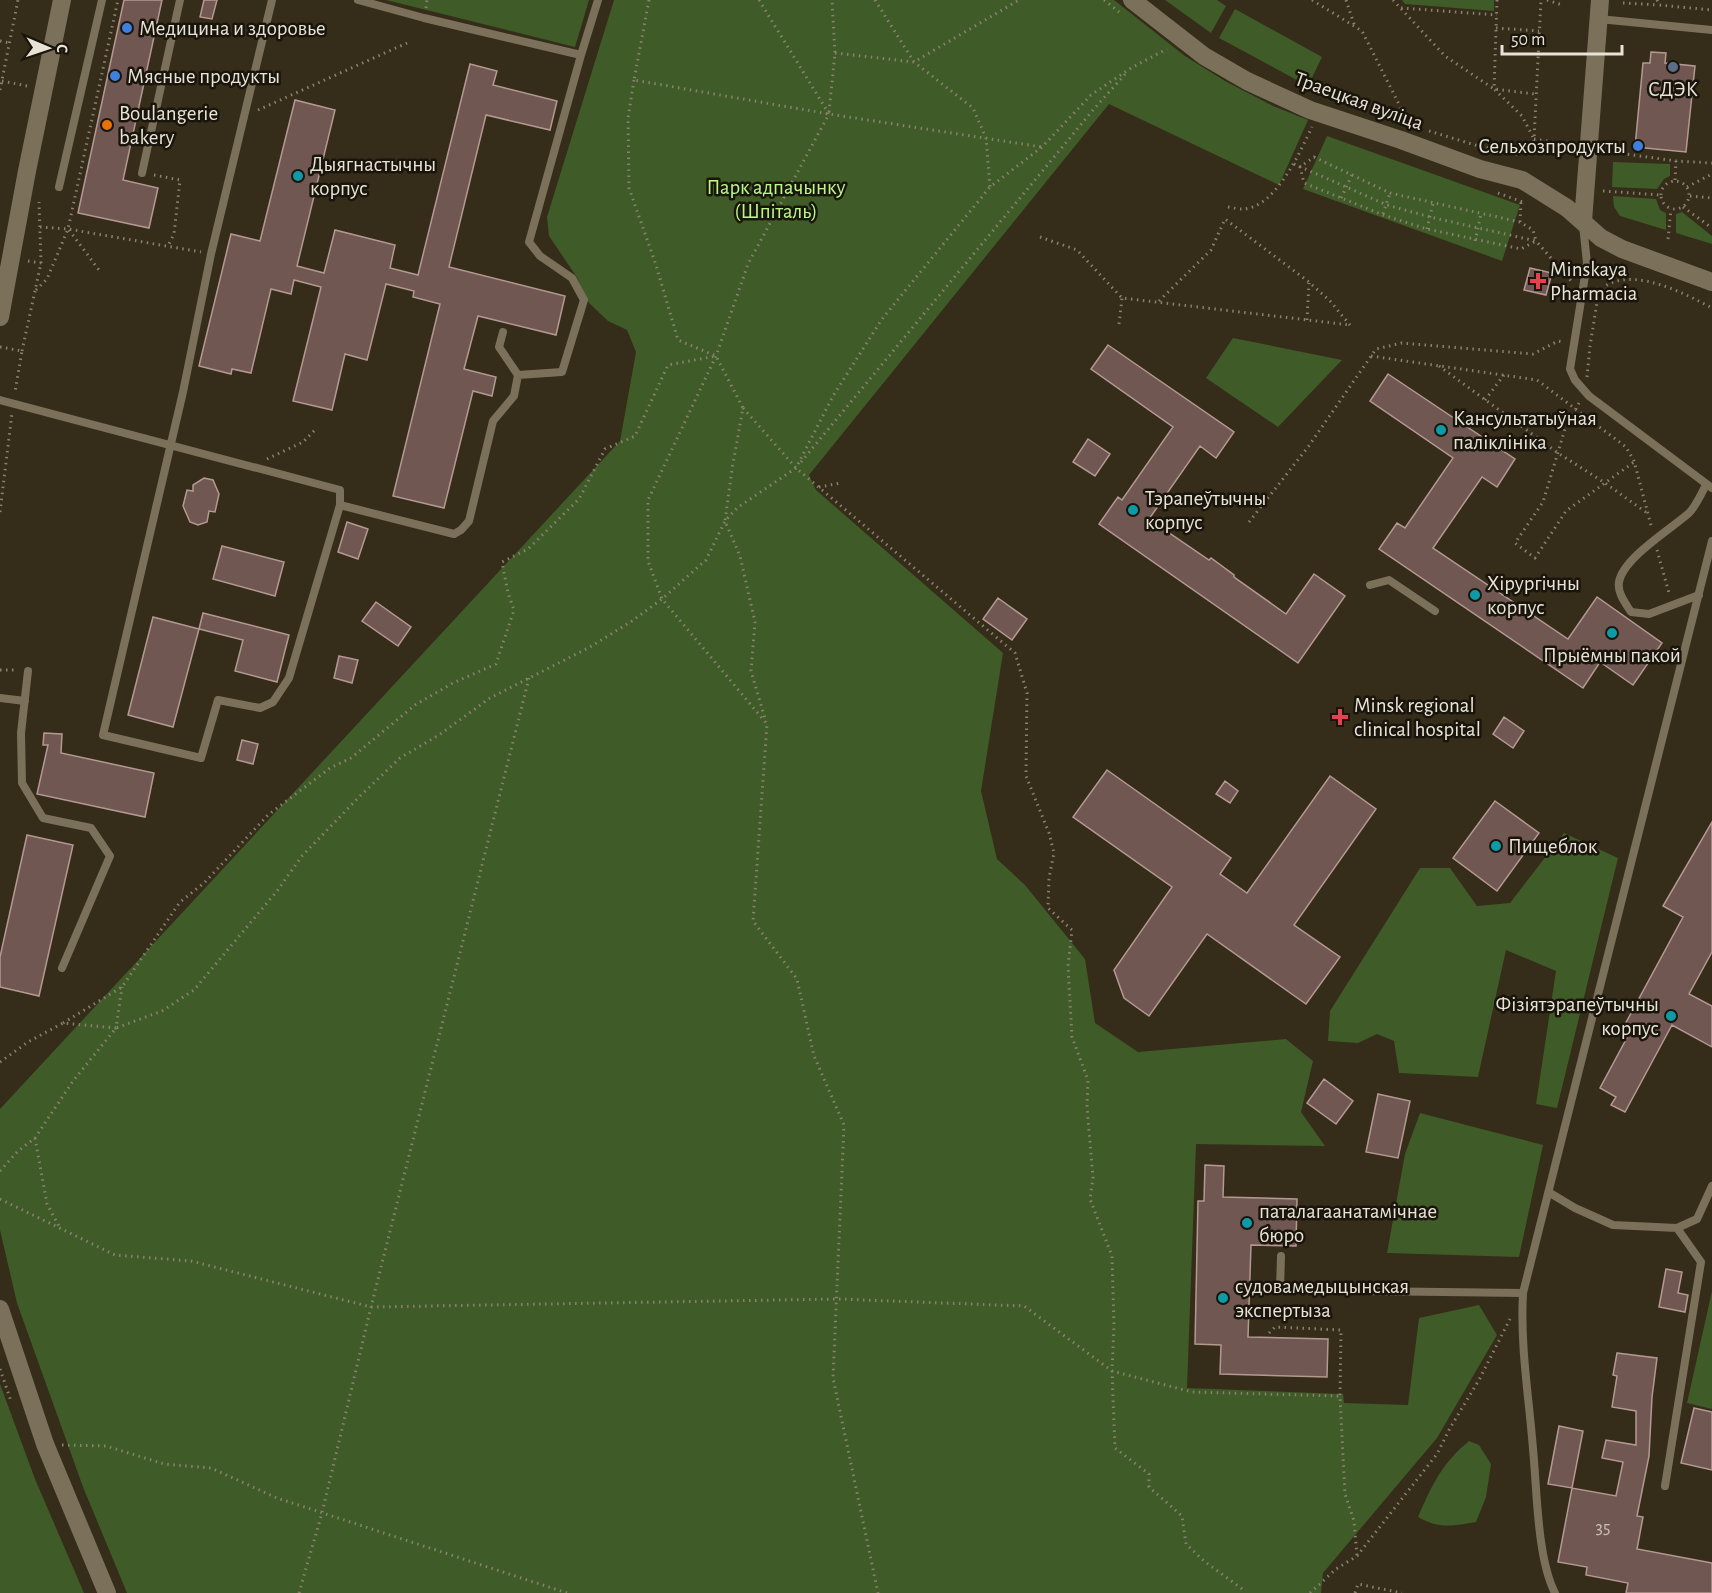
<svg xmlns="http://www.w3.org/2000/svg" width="1712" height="1593" viewBox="0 0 1712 1593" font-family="'Alegreya Sans',sans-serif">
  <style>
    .green { fill: #3f5b27 }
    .building { fill: #705752; stroke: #b49993; stroke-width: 1.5 }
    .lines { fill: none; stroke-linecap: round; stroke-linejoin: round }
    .path { stroke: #898171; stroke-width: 3; stroke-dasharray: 1.5 4.5; stroke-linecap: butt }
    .lane { stroke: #7b715b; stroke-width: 8 }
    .secondary { stroke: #7b715b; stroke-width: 18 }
    .shop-dot { fill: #3f7fe0; stroke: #19150c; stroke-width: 2 }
    .service-dot { fill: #5c6f8a; stroke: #19150c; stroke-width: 2 }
    .food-dot { fill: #e8710a; stroke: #19150c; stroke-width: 2 }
    .culture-dot { fill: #0f9aa8; stroke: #19150c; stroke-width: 2 }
    .health-dot { fill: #e0444e; stroke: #19150c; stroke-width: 2 }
    .labels { text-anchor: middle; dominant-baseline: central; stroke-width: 5; stroke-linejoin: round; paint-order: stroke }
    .number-label { font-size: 18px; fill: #cbc0b6 }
    .poi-label { font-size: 21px; fill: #e9e3d7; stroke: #19150c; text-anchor: start }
    .street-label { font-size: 21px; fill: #e9e3d7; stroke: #19150c }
    .park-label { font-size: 21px; fill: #bbf987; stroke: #19150c }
  </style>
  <rect width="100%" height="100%" fill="#352c19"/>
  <path class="green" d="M386 0H589L575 47Z
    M614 0H1114L1185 56 1225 81 1273 106 1308 120 1279 185 1109 104 809 475 816 490 1003 653 981 791 997 859 1025 885 1085 959 1095 1023 1138 1052 1286 1039 1313 1061 1301 1112 1325 1146 1196 1144 1187 1388 1343 1394 1344 1403 1408 1405 1419 1318 1479 1305 1497 1335 1437 1438 1323 1573 1321 1593H127L83 1487 17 1303 0 1230V1109L620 441 636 352 627 330 608 321 589 303 576 276 549 236 547 217Z
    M1165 0H1217L1226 6 1211 33Z
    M1402 0H1494V11L1405 4Z
    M1235 9 1322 57 1308 86 1219 38Z
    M1327 136 1520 205 1502 261 1303 189Z
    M1613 162 1670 164V176L1664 179 1657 189 1612 187Z
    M1613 196 1656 199 1660 210 1666 213V230L1620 216 1614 207Z
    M1682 212 1712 236V244L1676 233V214Z
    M1233 338 1342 360 1278 427 1206 378Z
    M1564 833 1618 858 1557 1108 1536 1104 1556 971 1506 950 1478 1077 1399 1073 1394 1041 1377 1034 1358 1043 1328 1041 1330 1011 1420 868H1450L1477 906 1510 903Z
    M1420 1113 1543 1145 1519 1257 1387 1253 1405 1154Z
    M1712 1291V1409L1687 1403Z
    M0 1384 35 1479 84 1593H0Z
    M1469 1441 1479 1445 1491 1464 1486 1497 1476 1522C1452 1526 1439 1529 1418 1517 1432 1485 1442 1463 1469 1441Z"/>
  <path class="building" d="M124 0H162L123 180 158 188 149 228 78 213Z
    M204 0H217L212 19 200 17Z
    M1651 52 1666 53 1665 63 1695 66 1686 152 1635 147 1643 63H1650Z
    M470 64 497 71 493 85 557 101 550 130 486 115 449 267 565 296 556 335 478 316 464 369 496 377 492 396 473 391 444 508 393 496 440 304 413 297 414 291 386 284 367 360 345 354 332 410 293 401 321 287 294 280 291 294 271 289 251 373 232 369 231 374 199 366 231 234 260 241 295 100 335 110 297 266 324 273 335 230 395 245 390 268 418 275Z
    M1530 268 1552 273 1546 295 1524 290Z
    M1108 345 1234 432 1216 458 1200 446 1149 519 1209 560 1211 558 1234 575V577L1286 614 1314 574 1345 596 1298 663 1099 524 1118 497 1122 500 1173 427 1091 369Z
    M1388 374 1515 459 1497 487 1482 477 1433 548 1568 639 1597 597 1662 643 1633 685 1600 662 1583 688 1379 549 1397 523 1405 528 1453 458 1370 401Z
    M1088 439 1110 454 1095 476 1073 462Z
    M204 478 213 480 219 494 215 512 209 511 207 522 198 525 190 522 183 506 187 490 193 491V485Z
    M347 522 368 529 358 559 338 552Z
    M222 546 284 562 275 596 213 579Z
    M998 598 1027 619 1012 640 983 619Z
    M376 602 411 627 398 646 362 621Z
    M203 613 289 635 277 682 235 671 243 640 199 629Z
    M153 617 199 629 173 727 128 715Z
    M339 656 358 660 352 683 334 678Z
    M1504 717 1524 731 1513 748 1493 734Z
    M44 733 62 734 61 753 154 773 145 817 37 794 48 745H43Z
    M242 740 258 744 253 764 237 760Z
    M1107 770 1231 858 1220 874 1247 893 1330 776 1376 809 1294 925 1340 957 1306 1004 1207 934 1149 1016 1124 998 1114 970 1172 887 1073 817Z
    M1225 781 1238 791 1230 803 1216 794Z
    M1495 801 1539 833 1497 891 1453 858Z
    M1712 822V952L1689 994 1712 1006V1047L1672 1025 1625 1112 1611 1105 1616 1097 1600 1088 1630 1032 1623 1028 1683 917 1663 906Z
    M27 835 73 845 39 996 0 987V957Z
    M1324 1079 1353 1101 1336 1124 1307 1103Z
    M1378 1094 1410 1101 1398 1158 1366 1152Z
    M1205 1165 1224 1166 1223 1197 1297 1199 1296 1246 1251 1245 1248 1337 1328 1339 1327 1377 1220 1374 1221 1345 1195 1344 1198 1201H1204Z
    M1666 1269 1682 1272 1678 1293 1688 1295 1685 1312 1659 1307Z
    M1617 1353 1657 1358 1652 1397 1649 1456 1637 1516 1643 1517 1637 1549 1712 1563V1593H1626L1628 1583 1586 1575 1587 1567 1558 1562 1572 1488 1616 1496 1623 1462 1602 1458 1606 1440 1636 1445V1411L1612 1407 1617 1376 1613 1375Z
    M1694 1408 1712 1412V1470L1681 1463Z
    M1559 1426 1583 1431 1572 1488 1548 1484Z"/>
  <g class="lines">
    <path class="path" d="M649 0 634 80 829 114 1042 147
      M759 0 829 114 748 264 716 356 648 500V561L662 599 767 724 753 921 797 979 814 1056 844 1125 833 1378 878 1593
      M875 0 914 62 973 108 986 138 990 187
      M1104 0 1119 12
      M1312 0 1362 31 1409 124
      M1346 0 1355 27
      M1393 0 1445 56 1494 89 1535 94
      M1497 0 1494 89 1522 116 1533 137
      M1547 0 1562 5
      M1657 0 1659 5 1712 10
      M1623 3 1659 5
      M426 8 427 0
      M1401 8 1497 15
      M1496 28 1539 31
      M0 41 9 43
      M835 53 914 62 1019 0
      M634 80 628 118 629 188 656 265 678 340 716 356 743 408 732 469 725 521 740 556 755 622 751 671 766 722
      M2 81 27 86
      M0 90 18 0
      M258 110 407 43
      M829 112 835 53 832 0
      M1429 131 1475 145 1516 154 1531 150 1534 139 1541 0
      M1534 139 1574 145
      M1604 151 1676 161 1712 163
      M1314 157 1390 193 1520 222 1533 230 1536 241 1521 249 1427 229 1383 215 1304 183 1300 167Z
      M1294 164 1387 205 1430 217 1536 241 1573 283
      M154 175 180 180 174 234 168 246
      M1675 180 1676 161
      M1661 195a14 14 0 1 1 28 0a14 14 0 1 1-28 0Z
      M1687 187 1712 174
      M1603 191 1660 195
      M1498 193 1523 202
      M1690 196 1712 198
      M1341 198 1352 175
      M1228 207C1233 208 1238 209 1242 209 1275 209 1300 152 1312 127
      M1683 207 1712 228
      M1383 214 1390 193
      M1520 222 1521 201
      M40 227 68 229 201 252
      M1427 229 1433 203
      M69 230 99 270
      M1040 237 1077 250 1122 298 1350 325
      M1668 239 1671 209
      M1475 241 1481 214
      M28 261 41 263
      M36 290 47 279 68 229 118 0
      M1594 294 1598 296C1601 293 1604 287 1607 285 1636 268 1686 294 1712 308
      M1159 301 1211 250 1225 219 1309 282 1330 301 1350 325
      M1307 320 1309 283
      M1119 324 1122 298
      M0 347 22 351 15 392
      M22 351 41 263 39 202
      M1371 356 1537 380 1626 447 1634 461 1652 529
      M1439 366 1558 453 1605 483 1647 513
      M1587 377 1590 346 1598 296
      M1485 400 1504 375
      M1579 403 1565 429 1543 502 1515 543 1535 558 1566 511 1634 462
      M743 408 796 468 1015 653 1027 693 1026 776 1049 833 1054 853 1049 878 1048 908 1072 930 1068 966 1072 1037 1088 1080 1087 1107 1093 1178 1090 1199 1112 1256 1114 1326 1112 1371 1115 1448 1149 1474V1487L1182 1516 1186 1544 1204 1561 1241 1588 1244 1593
      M267 459 303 442 316 429
      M801 462 1093 110 1128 71
      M819 487 841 483
      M0 512 12 413
      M1249 522 1308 447 1376 349 1402 343 1533 354 1558 341 1563 342
      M1657 550 1669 593
      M0 670H16
      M63 1023 122 987 180 902 204 883 268 815 330 768 351 758 415 705 453 683 496 664 514 610 508 593 502 562 528 549 579 499 605 449 635 436 668 365 716 356
      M0 1062 28 1042 63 1023 116 1028 122 987
      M35 1138 47 1204 60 1228
      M0 1171 18 1151 35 1138 73 1081 116 1028 162 1011 194 990 277 891 302 856 360 796 400 758 439 735 490 698 590 647 632 621 662 599 706 560 725 521 737 508 796 468 833 396 882 319 990 187 1042 147 1091 95 1131 68 1167 49
      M0 1199 115 1255 191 1261 371 1307 837 1299 1024 1306 1112 1371 1192 1392 1340 1396
      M1269 1333 1275 1327 1341 1330 1340 1396 1345 1494 1354 1521 1357 1556
      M0 1369 11 1401
      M62 1445 106 1446 164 1464 211 1468 277 1498 567 1593
      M299 1593 322 1513 371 1307 529 678
      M1310 1593 1336 1569 1357 1556 1437 1454 1450 1428 1479 1380 1510 1319
      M1355 1593 1358 1584 1402 1593"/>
    <path class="lane" d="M358 0 424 18 581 55 598 0
      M1599 19 1712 30
      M142 173 180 0
      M59 187 102 0
      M1583 225 1587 263 1570 369 1575 380 1589 396 1712 488
      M518 375 562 372 584 300 572 278 540 256 529 242 581 55
      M0 400 340 490V505L289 678 273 702 260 708 218 700 201 758 103 735 183 392 211 254 272 0
      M340 505 454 534 461 530 469 521 493 421 514 396 518 375 499 347 503 332
      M1370 585 1389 580 1435 611
      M1699 595 1649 614 1631 612C1626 604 1617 593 1619 582 1623 558 1671 529 1689 513 1696 506 1701 494 1706 485
      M28 671 21 733 22 783 43 818 91 828 110 856 62 968
      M0 698 25 701
      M1550 1193 1575 1208 1613 1225 1677 1228 1697 1219 1712 1186
      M1281 1256 1280 1290 1523 1293
      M1665 1486 1701 1262 1677 1228
      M1555 1593C1537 1558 1537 1489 1533 1449 1529 1397 1520 1346 1523 1293L1712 541"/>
    <path class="secondary" d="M1132 0 1204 56 1247 81 1310 110 1401 140 1480 169 1522 180 1567 208 1601 238 1622 249 1712 282
      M1583 221 1600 0
      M0 317 27 171 62 0
      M0 1309 45 1444 107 1593"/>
  </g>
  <g class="shop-dot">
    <circle cx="127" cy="28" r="6"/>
    <circle cx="115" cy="76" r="6"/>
    <circle cx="1638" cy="146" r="6"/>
  </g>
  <circle class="service-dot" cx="1673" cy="67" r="6"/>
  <circle class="food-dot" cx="107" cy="125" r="6"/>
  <g class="culture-dot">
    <circle cx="298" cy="176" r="6"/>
    <circle cx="1441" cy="430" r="6"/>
    <circle cx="1133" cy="510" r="6"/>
    <circle cx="1475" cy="595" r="6"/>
    <circle cx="1612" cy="633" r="6"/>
    <circle cx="1496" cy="846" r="6"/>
    <circle cx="1671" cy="1016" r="6"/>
    <circle cx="1247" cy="1223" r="6"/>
    <circle cx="1223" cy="1298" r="6"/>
  </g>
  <g class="health-dot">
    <path d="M1535 272h6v6h6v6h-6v6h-6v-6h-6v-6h6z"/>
    <path d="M1337 708h6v6h6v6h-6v6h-6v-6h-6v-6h6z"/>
  </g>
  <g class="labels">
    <g class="number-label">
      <text x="1603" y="1528">35</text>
    </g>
    <g class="poi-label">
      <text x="139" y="28">Медицина и здоровье</text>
      <text x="127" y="76">Мясные продукты</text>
      <text x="1673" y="89" text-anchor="middle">СДЭК</text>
      <text x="119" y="113">Boulangerie<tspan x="119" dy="24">bakery</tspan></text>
      <text x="1626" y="146" text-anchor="end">Сельхозпродукты</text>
      <text x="310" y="164">Дыягнастычны<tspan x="310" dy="24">корпус</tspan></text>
      <text x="1550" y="269">Minskaya<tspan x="1550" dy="24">Pharmacia</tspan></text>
      <text x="1453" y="418">Кансультатыўная<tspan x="1453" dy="24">паліклініка</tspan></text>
      <text x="1145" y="498">Тэрапеўтычны<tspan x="1145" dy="24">корпус</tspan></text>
      <text x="1487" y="583">Хірургічны<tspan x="1487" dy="24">корпус</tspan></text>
      <text x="1612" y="655" text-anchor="middle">Прыёмны пакой</text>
      <text x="1354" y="705">Minsk regional<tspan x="1354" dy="24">clinical hospital</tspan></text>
      <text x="1508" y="846">Пищеблок</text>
      <text x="1659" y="1004" text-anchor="end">Фізіятэрапеўтычны<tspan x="1659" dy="24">корпус</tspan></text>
      <text x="1259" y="1211">паталагаанатамічнае<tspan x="1259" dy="24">бюро</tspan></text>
      <text x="1235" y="1286">судовамедыцынская<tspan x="1235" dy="24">экспертыза</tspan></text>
    </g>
    <g class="street-label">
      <text transform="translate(1359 101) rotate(20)">Траецкая вуліца</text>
    </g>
    <g class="park-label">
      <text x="776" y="187">Парк адпачынку<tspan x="776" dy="24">(Шпіталь)</tspan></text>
    </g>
  </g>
  <g transform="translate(48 48) rotate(92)" stroke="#19150c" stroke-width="4.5" paint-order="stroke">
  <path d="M0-4.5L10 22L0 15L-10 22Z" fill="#e9e3d7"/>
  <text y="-9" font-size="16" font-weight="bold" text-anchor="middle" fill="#e9e3d7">С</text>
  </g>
  <path d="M1502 45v9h120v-9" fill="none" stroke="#e9e3d7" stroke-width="3"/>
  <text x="1511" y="45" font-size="18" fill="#e9e3d7" stroke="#19150c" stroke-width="4.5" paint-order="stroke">50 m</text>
</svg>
